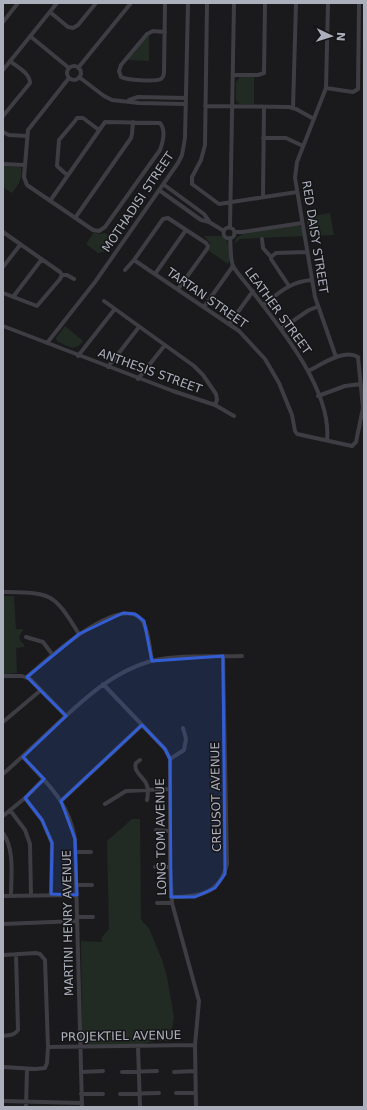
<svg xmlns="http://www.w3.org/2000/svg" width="367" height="1110" viewBox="0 0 367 1110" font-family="'DejaVu Sans',sans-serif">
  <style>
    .green { fill: #212b23 }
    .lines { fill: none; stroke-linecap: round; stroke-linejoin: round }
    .street { stroke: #3d3d43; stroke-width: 4 }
    .marked { fill: #325dd4; fill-opacity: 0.2; stroke: #325dd4; stroke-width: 3; stroke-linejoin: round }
    .labels { text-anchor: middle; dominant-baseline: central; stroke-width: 3; stroke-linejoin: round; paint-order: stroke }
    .street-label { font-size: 12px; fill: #acafbc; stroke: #151517 }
  </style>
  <rect width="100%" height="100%" fill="#1a1a1c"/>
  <path class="green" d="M149 33V61L127 60Z
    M240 77H254V104H240L236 100V82Z
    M3 166 19 167 21 168C23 179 18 185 12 193L3 187Z
    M330 213 334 235 309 236 306 217Z
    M298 225 302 227 303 236 240 239 235 244 236 238 243 234Z
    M94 232 99 234 105 233 114 239 107 251 98 253 86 244Z
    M204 236H223C229 242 233 256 228 264L209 251 210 243Z
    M65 326 83 341C74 353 68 346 57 341L56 338Z
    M3 596H14L16 629H23V631C18 635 18 641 24 644V647L16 648 17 673 3 674Z
    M132 819H140L141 919 143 922 149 928 162 960 167 977 174 1017 170 1041H154L143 1044 86 1045 82 1041 81 941 102 942V937L109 929 107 841Z"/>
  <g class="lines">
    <path class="street" d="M207 3 205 145 201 160 192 177V184L219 204 297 192
      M328 3 326 88 297 162 295 178 315 297 336 357
      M50 12 68 27 73 28 78 25 96 3
      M3 22 18 3
      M165 32 153 31 147 34 121 65 119 71 121 77C127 80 154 82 161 79 164 77 163 76 164 73L165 3
      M30 36 69 68
      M67 73a7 7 0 1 1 14 0a7 7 0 1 1-14 0Z
      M78 68 131 3
      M3 70 57 3
      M233 75H258L264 73 265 3
      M79 77 104 96 112 100 139 103 185 104
      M326 88 353 92 358 89 359 3
      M129 100 138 97 186 98
      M205 106 289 107 296 109 314 119
      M293 108 296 3
      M3 116 30 83C30 73 17 67 10 61
      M3 132 9 135 27 136
      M263 138H286L303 146
      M3 164 24 165
      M67 175 57 166 59 140 75 121 77 118H83L99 130
      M163 184 204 214 209 221
      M159 190 201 220 209 222 224 231
      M263 197 264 107
      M50 201 105 122 160 123C166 130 163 142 160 150L105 227 99 231 93 230 27 185 24 177 28 130 69 78
      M75 218 131 138 132 134 133 122
      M230 227 234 3
      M223.5 233a5.5 5.5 0 1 1 11 0a5.5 5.5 0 1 1-11 0Z
      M3 232 60 272 62 275 60 279 37 306 3 293
      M235 232H242L302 223
      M230 238C231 247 230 258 233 266 238 275 249 286 255 295 283 331 332 392 327 440
      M262 239 263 248 271 257
      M134 260 239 331 265 359 279 383 292 415 295 431 297 434 352 446 356 442 363 408 358 357C344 348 321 365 308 371
      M3 267 20 245
      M125 270 134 260 163 219 168 218 206 243 208 246 207 249 178 289
      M155 274 186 230
      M62 275H67L74 279
      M289 286 271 259V257L276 253 307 252
      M13 297 42 259
      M104 301 194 366 203 375 216 394 217 400 215 405
      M263 305C280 292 290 282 311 280
      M204 307 233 266
      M230 323 253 291
      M3 326 173 391 215 405 234 416
      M281 329 309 310 317 307
      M47 343 95 282 178 163 182 155 185 138 188 3
      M78 356 114 310
      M108 367 139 327
      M138 379 165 345
      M318 396 345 386 361 384
      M3 592C52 593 53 592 79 634
      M26 637 43 642 52 654
      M3 676H22L30 679 66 716
      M27 677C45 661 116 596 140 618 148 624 150 651 152 661
      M103 684 165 749 170 759V867L172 903 199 1001 195 1045 196 1107
      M3 722 41 690
      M23 757C48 784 68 801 75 839L82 1107
      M170 759 184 750 186 739 183 728
      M140 760 136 763C133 771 142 776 146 783 149 789 148 795 147 800
      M3 774C20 759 37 743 54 727 83 700 112 672 151 661 180 654 213 657 242 656
      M25 798 42 820 52 843 51 894
      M61 801 142 725
      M105 804 126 791 170 789
      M10 810 25 830 30 844 31 895
      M3 816 25 798 44 779
      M156 830 170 831
      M3 833C15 850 11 876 11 896
      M77 852H91
      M155 867H170
      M77 885H92
      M3 896 77 895
      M171 897C198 897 220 895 227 864L223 656
      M157 903H172
      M77 917H93
      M3 924 77 921
      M3 955 36 953 40 954 45 960 48 1047 47 1063 45 1068 36 1069 3 1067
      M3 1036C9 1035 14 1036 18 1030L16 954
      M138 1046 140 1107
      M48 1047 195 1045
      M81 1072 103 1071
      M122 1072 157 1071
      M174 1072 195 1071
      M176 1093H196
      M81 1094H103
      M120 1094 159 1093
      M3 1101 82 1103
      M26 1107 27 1069"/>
  </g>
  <path class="marked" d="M123 613 135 614 144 621 152 661 223 656 225 874 215 888 195 897H171L170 759 165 749 142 725 61 801 75 839 77 895 51 894 52 843 42 820 25 798 44 779 23 757 66 716 27 677 79 634Z"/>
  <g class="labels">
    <g class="street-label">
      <text transform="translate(138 202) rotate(-56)">MOTHADISI STREET</text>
      <text transform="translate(315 237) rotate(81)">RED DAISY STREET</text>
      <text transform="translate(207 298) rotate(35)">TARTAN STREET</text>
      <text transform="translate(278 311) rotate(54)">LEATHER STREET</text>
      <text transform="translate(150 371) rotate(20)">ANTHESIS STREET</text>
      <text transform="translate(216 797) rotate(-91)">CREUSOT AVENUE</text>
      <text transform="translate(161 837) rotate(-91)">LONG TOM AVENUE</text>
      <text transform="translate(68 923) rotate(-91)">MARTINI HENRY AVENUE</text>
      <text transform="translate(121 1036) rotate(-1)">PROJEKTIEL AVENUE</text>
    </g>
  </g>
  <rect width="367" height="1110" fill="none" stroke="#acafbc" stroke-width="8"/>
  <g transform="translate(331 36) rotate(94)" stroke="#151517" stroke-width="3" paint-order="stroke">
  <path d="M0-3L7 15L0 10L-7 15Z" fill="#acafbc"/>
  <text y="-6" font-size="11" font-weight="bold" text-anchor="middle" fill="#acafbc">N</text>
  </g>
</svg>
